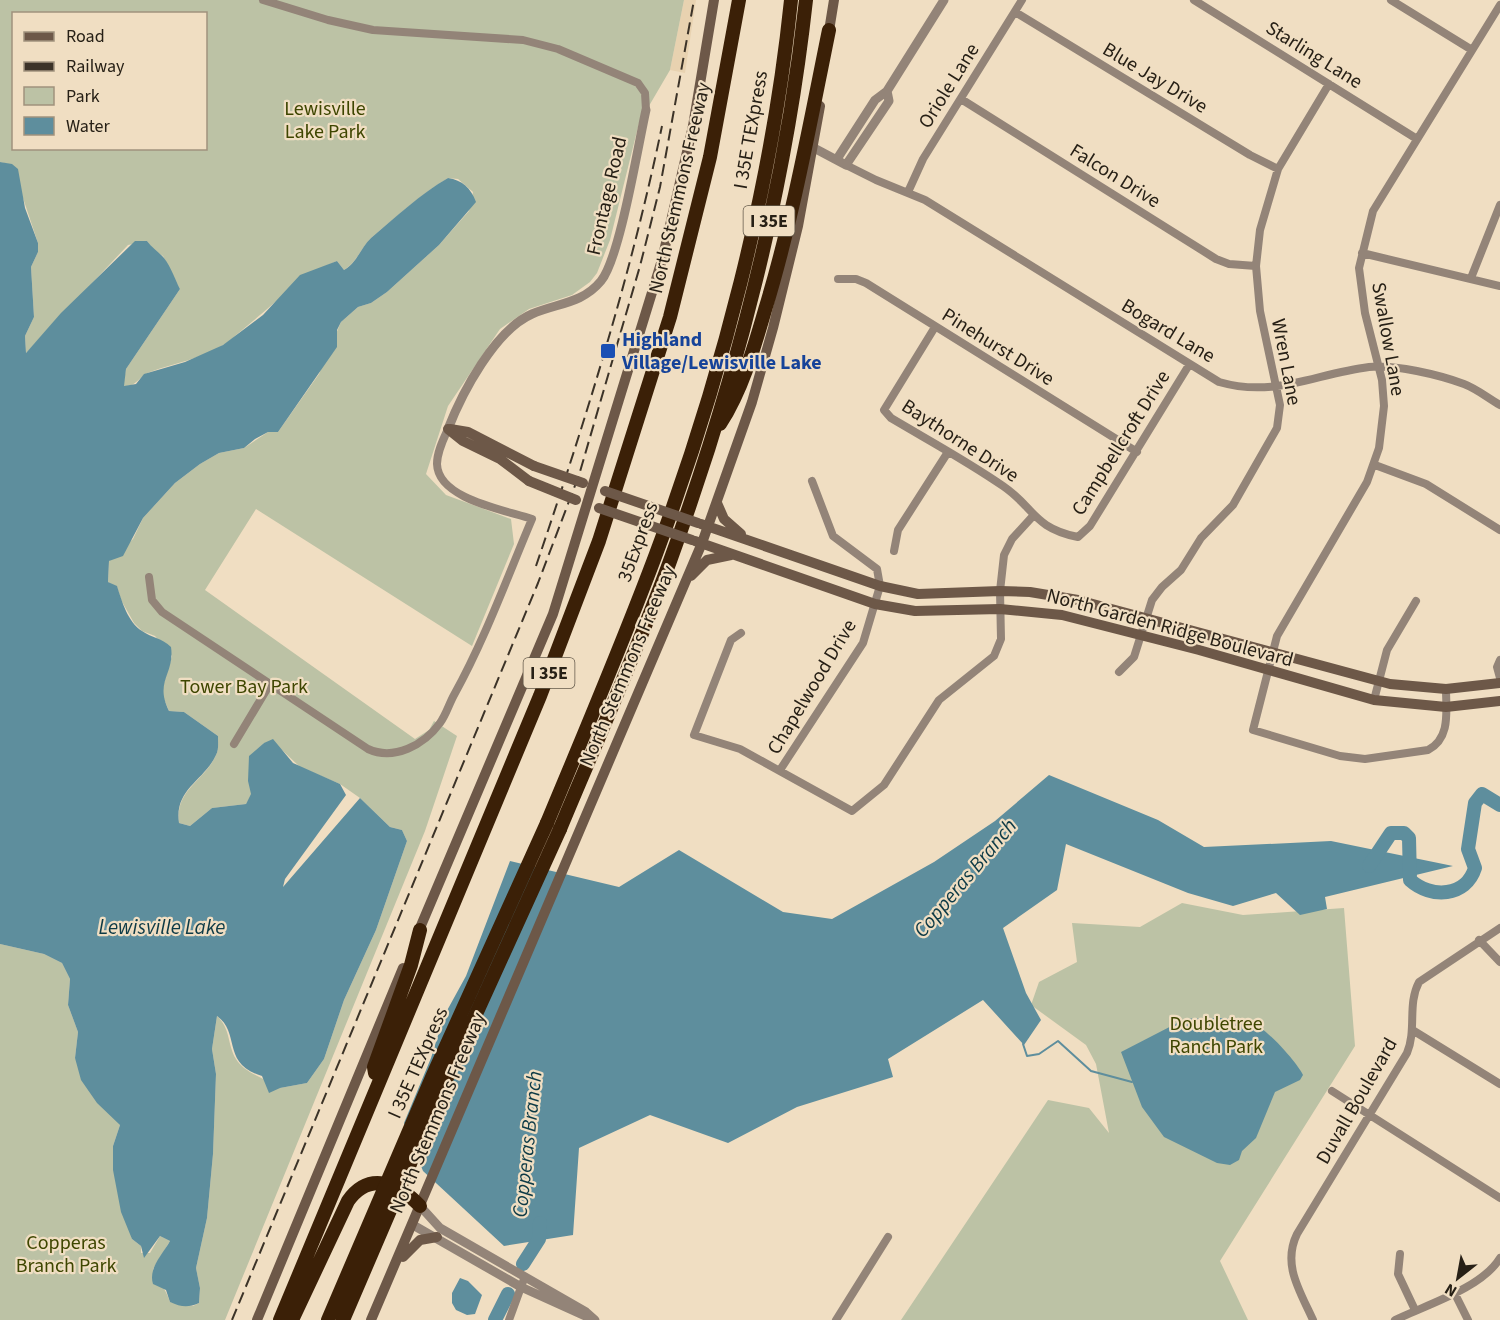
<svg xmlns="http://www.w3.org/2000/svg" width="1500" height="1320" viewBox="0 0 1500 1320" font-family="'Source Sans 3',sans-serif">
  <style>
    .built { fill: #e8d2b0 }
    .green { fill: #bcc2a5; fill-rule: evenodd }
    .water { fill: #5e8e9d }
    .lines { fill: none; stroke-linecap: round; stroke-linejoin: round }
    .stream { stroke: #5e8e9d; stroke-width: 2 }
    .river { stroke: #5e8e9d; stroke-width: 14 }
    .minor { stroke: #938478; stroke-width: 8 }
    .tertiary { stroke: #938478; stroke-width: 9 }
    .secondary { stroke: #6d5848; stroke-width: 10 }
    .motorway { stroke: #3b2007; stroke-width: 14 }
    .rail { stroke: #3c3328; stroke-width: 2; stroke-dasharray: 12 6; stroke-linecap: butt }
    .secondary-bridge { stroke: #6d5848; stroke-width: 10 }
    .motorway-bridge { stroke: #3b2007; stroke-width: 14 }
    .transit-dot { fill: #1a4fb4; stroke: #f0dec2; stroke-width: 2 }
    .labels { text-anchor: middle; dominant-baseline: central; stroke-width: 4.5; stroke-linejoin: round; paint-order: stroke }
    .shield { fill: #f0dec2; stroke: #63594a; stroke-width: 1.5 }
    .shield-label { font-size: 18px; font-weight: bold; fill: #272016 }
    .street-label { font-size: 20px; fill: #272016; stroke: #f0dec2 }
    .park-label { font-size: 20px; fill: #3e4600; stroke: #f0dec2 }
    .transit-label { font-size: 20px; font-weight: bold; fill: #164399; stroke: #f0dec2; text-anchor: start }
    .water-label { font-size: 21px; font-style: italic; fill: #0d3a46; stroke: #f0dec2 }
  </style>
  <rect width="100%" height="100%" fill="#f0dec2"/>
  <path class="built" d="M684 0H696L685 73 670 70Z"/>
  <path class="green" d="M0 0H684L670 70 639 123 610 240 597 273 590 282 572 295 529 309 500 329 448 406 426 474 446 495 511 519 514 544 472 646 256 509 205 590 415 739 429 730 434 721 457 736 425 831 225 1320H0V944L44 954 62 963 70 979 68 1005 78 1032 75 1058 120 1125 113 1146 132 1239 141 1246V1253H150L160 1236 170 1241 153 1269C158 1281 166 1289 170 1302L193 1306 199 1303 200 1288 196 1268 207 1218 213 1154 216 1074 212 1049 217 1016C231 1029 227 1044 236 1059 244 1073 267 1079 280 1088L307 1083 324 1059 344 1000 376 930 407 841 402 830 390 827 360 798 340 784 300 767 282 750 264 743C250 758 245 774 252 794L246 804 212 808 190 826 179 823C175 789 204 782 216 755 219 750 218 742 218 736L184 712 169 711 161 692 172 656 155 636 142 631 134 623 121 600 117 587 108 582 109 561 133 539 143 518 175 483 200 464 219 453 244 448 268 432H278L319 374 341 322 358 307 371 303 387 292 439 245 469 211 473 192 458 179 448 178C420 195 396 217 371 238 361 248 357 262 344 270L337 261C301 276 271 307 241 331 235 335 230 342 223 345 201 359 174 363 150 372 138 376 138 387 123 386L126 369 180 289 163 256 154 250 147 241 128 245 26 353 25 336 34 317 31 267 38 252V243L12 165 0 162ZM14 14H206V148H14Z
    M1182 903 1243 915 1344 908 1355 1046 1220 1261 1248 1320H901L1048 1100 1089 1108 1109 1133 1096 1064 1086 1045 1031 1005 1039 982 1077 962 1072 923 1140 927Z"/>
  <path class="water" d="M0 162 12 164 18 169 25 208 38 243V252L31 267 34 317 25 336 26 353 61 313 135 241H147C152 248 159 252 164 258 171 267 175 279 180 289L126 369 124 386 136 384 144 374 185 362 223 345 263 315 300 275 337 261 344 270C357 263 361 247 371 238 396 217 420 194 448 178 462 180 471 188 476 202L439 245 387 292 371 303 358 307 341 322 337 330V347L278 432H268L255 439 244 448 219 453 200 464 175 483 143 518 123 556 109 561 108 582 117 586C122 602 128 622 142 631 152 638 162 638 171 647 175 674 154 681 169 711L184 712 218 736C218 742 219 750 216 755 204 781 174 789 179 823L190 826 212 808 246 804 251 794 248 781 249 756 264 743 273 739 293 763 340 784 346 795 285 879 283 887 360 798 390 827 402 830 407 841 376 930 344 1000 324 1059 307 1083 280 1088 269 1093 262 1076C221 1064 241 1033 217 1016L212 1049 216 1074 213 1154 207 1218 196 1268 200 1288 199 1303C188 1308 181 1307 170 1302L166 1290 153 1284C148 1268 163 1254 170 1241L160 1236 144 1258 141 1246 132 1239 121 1212 113 1170V1146L120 1125 97 1103 81 1080 75 1058 78 1032 68 1005 70 979 62 963 44 954 0 944Z
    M1049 775 1158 820 1204 847 1331 841 1453 866 1325 897 1327 909 1300 915 1276 893 1233 906 1188 893 1066 844 1057 890 1003 928 1026 993 1041 1020 1024 1045 983 1000 888 1059 893 1077 797 1107 728 1143 650 1115 579 1148 573 1235 504 1246 423 1171 404 1123 431 1058 444 1016 466 976 510 861 619 887 679 850 783 912 832 919 934 862 995 821Z
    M1198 1018C1214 1019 1236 1016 1250 1021 1265 1027 1296 1061 1303 1075L1300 1080 1275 1092 1256 1138 1242 1151 1239 1160 1230 1165 1217 1163 1164 1137 1142 1107 1121 1052 1185 1019Z
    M460 1278 468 1281 482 1295 475 1314 467 1315 456 1310 452 1303V1293Z"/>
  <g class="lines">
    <path class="stream" d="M1023 1044 1027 1056 1039 1054 1058 1041 1091 1071 1132 1082"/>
    <path class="river" d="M1369 866 1391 833H1404L1409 838 1410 880C1431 899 1466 897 1475 868L1468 849 1475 803 1482 794 1500 805
      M523 1264 539 1239 540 1223
      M495 1320 508 1294"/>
    <path class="minor" d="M263 0 328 20 373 30 523 40 558 49 638 83 645 93 646 110
      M1194 0 1417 139
      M1391 0 1472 50
      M1015 12 1250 155 1278 169
      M961 99 1216 259 1229 264 1256 266
      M846 165 876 180 925 200 1219 382C1275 398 1314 374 1369 367 1394 364 1440 375 1464 384 1477 389 1488 398 1500 405
      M908 192 923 159 1022 0
      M1362 253 1500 286
      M1471 278 1500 205
      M838 279H856L866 283 1137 452
      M935 327 884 410 891 418C928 440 967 461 1003 486 1034 507 1033 528 1078 537L1090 526 1189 365
      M1375 465 1426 484 1500 530
      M894 551 898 530 948 452
      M149 577 152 600 162 612 368 749C394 761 424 745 440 723 446 715 449 704 454 695 485 639 507 578 532 519 505 510 438 499 437 464 437 452 443 440 448 429
      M741 633 731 640 694 735 740 749 852 811 884 785 939 700 994 656 1001 639 1000 591 1004 555 1012 539 1033 516
      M1500 660 1497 667 1500 678
      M1119 672 1134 657 1152 600 1162 587 1181 570 1201 538 1233 505 1277 428 1280 405 1260 311 1256 266 1260 230 1278 169 1329 84
      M1446 689C1446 711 1451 738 1428 750L1365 759 1340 756 1253 730 1277 636 1367 482 1379 448 1384 406 1382 380 1365 313 1359 268 1373 211 1500 5
      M1374 700 1387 650 1416 601
      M234 744 270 684
      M780 770 863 643 880 586 877 569 833 536 812 481
      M1479 940 1500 962
      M1414 1031 1500 1084
      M1332 1091 1500 1198
      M1400 1254 1398 1274 1415 1310
      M1454 1292 1468 1320
      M509 1320 524 1279
      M836 1320 888 1237
      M1313 1320C1300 1291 1282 1265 1297 1234L1407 1053C1417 1029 1407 1005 1419 982L1500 928
      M1395 1320C1426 1305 1482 1288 1500 1258"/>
    <path class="tertiary" d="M814 148 846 165 889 101 887 91
      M837 159 875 100 887 91 944 0
      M448 429C462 393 495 330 532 314 557 303 582 304 601 281 620 258 638 145 646 110
      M420 1206 440 1228 586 1312 595 1320
      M413 1225 521 1287 592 1319"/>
    <path class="secondary" d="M828 37 834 0
      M448 429 463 441 500 459 529 481
      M450 429 468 432 534 466
      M717 503 724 519 741 534
      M701 524 880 586 918 594 1000 591 1030 592 1078 600 1390 684 1446 689 1500 683
      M695 541 875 604 915 611 1000 609 1062 615 1199 650 1374 700 1446 707 1500 701
      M691 576 707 560 731 555
      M417 935 553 614 662 260 693 126 714 0
      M403 1257 420 1240 437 1237
      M257 1320 403 968
      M371 1320 702 543 752 402 773 328 798 226 820 106"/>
    <path class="motorway" d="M720 424C742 390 754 348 765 310 793 218 810 123 829 30
      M547 823C584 734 622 645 656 554 721 380 772 186 791 0
      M560 829C597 740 637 652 670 561 736 380 785 192 806 0
      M375 1073 374 1067 411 965 420 930
      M280 1320 540 696 599 541 670 317 710 157 739 0
      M292 1320 348 1201C369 1171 398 1183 420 1206"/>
    <path class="rail" d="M536 566C585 422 631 275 662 126
      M232 1320 538 583 579 475 640 266 660 187 694 0"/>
    <path class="secondary-bridge" d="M534 466 583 483
      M529 481 576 500
      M605 491 698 523
      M599 508 692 540"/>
    <path class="motorway-bridge" d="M328 1320 433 1075 547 823
      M343 1320 446 1080 560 829"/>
  </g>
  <rect class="transit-dot" x="600" y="343" width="16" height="16" rx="3"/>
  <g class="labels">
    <g class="shield">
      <rect x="743.5" y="206" width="51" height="30" rx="4.5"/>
      <rect x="523.5" y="658" width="51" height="30" rx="4.5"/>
    </g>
    <g class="shield-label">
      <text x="769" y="221">I 35E</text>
      <text x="549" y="673">I 35E</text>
    </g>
    <g class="street-label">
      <text transform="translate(1314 55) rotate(32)">Starling Lane</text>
      <text transform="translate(1155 78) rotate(31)">Blue Jay Drive</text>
      <text transform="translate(949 86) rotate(-58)">Oriole Lane</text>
      <text transform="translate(751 130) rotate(-80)">I 35E TEXpress</text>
      <text transform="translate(1115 176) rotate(32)">Falcon Drive</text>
      <text transform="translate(680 188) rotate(-77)">North Stemmons Freeway</text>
      <text transform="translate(607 196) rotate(-77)">Frontage Road</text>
      <text transform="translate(1168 331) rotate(31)">Bogard Lane</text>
      <text transform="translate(1388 339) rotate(80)">Swallow Lane</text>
      <text transform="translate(998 347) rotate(32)">Pinehurst Drive</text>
      <text transform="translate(1286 362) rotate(79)">Wren Lane</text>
      <text transform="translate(960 441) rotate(33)">Baythorne Drive</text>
      <text transform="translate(1121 443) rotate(-58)">Campbellcroft Drive</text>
      <text transform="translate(638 542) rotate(-70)">35Express</text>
      <text transform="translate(1170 628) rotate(15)">North Garden Ridge Boulevard</text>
      <text transform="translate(628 666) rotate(-67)">North Stemmons Freeway</text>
      <text transform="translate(812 687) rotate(-59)">Chapelwood Drive</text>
      <text transform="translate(418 1063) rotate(-66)">I 35E TEXpress</text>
      <text transform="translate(1357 1101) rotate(-60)">Duvall Boulevard</text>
      <text transform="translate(438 1113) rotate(-67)">North Stemmons Freeway</text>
    </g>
    <g class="park-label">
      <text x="325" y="109">Lewisville<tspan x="325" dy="23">Lake Park</tspan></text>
      <text x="244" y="687">Tower Bay Park</text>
      <text x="1216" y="1024">Doubletree<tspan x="1216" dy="23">Ranch Park</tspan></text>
      <text x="66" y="1243">Copperas<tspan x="66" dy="23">Branch Park</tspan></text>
    </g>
    <g class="transit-label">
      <text x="622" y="340">Highland<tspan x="622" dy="23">Village/Lewisville Lake</tspan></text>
    </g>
    <g class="water-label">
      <text transform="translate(965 878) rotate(-50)">Copperas Branch</text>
      <text x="162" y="927">Lewisville Lake</text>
      <text transform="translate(527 1144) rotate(-84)">Copperas Branch</text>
    </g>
  </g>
  <rect x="12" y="12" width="195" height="138" fill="#f0dec2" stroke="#a0927d" stroke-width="1.5"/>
  <rect x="24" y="32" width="30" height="9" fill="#6d5848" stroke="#a0927d" stroke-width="1.5"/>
  <text x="66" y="42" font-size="18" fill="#272016">Road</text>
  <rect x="24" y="62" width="30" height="9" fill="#3c3328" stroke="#a0927d" stroke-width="1.5"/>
  <text x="66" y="72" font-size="18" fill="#272016">Railway</text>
  <rect x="24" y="87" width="30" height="18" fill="#bcc2a5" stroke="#a0927d" stroke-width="1.5"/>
  <text x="66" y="102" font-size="18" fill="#272016">Park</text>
  <rect x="24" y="117" width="30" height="18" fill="#5e8e9d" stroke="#a0927d" stroke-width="1.5"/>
  <text x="66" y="132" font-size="18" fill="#272016">Water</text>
  <g transform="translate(1458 1278) rotate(211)" stroke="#f0dec2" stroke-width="4.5" paint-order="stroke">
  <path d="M0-4.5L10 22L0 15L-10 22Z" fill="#272016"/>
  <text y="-9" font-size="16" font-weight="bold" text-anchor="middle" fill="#272016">N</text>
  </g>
</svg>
